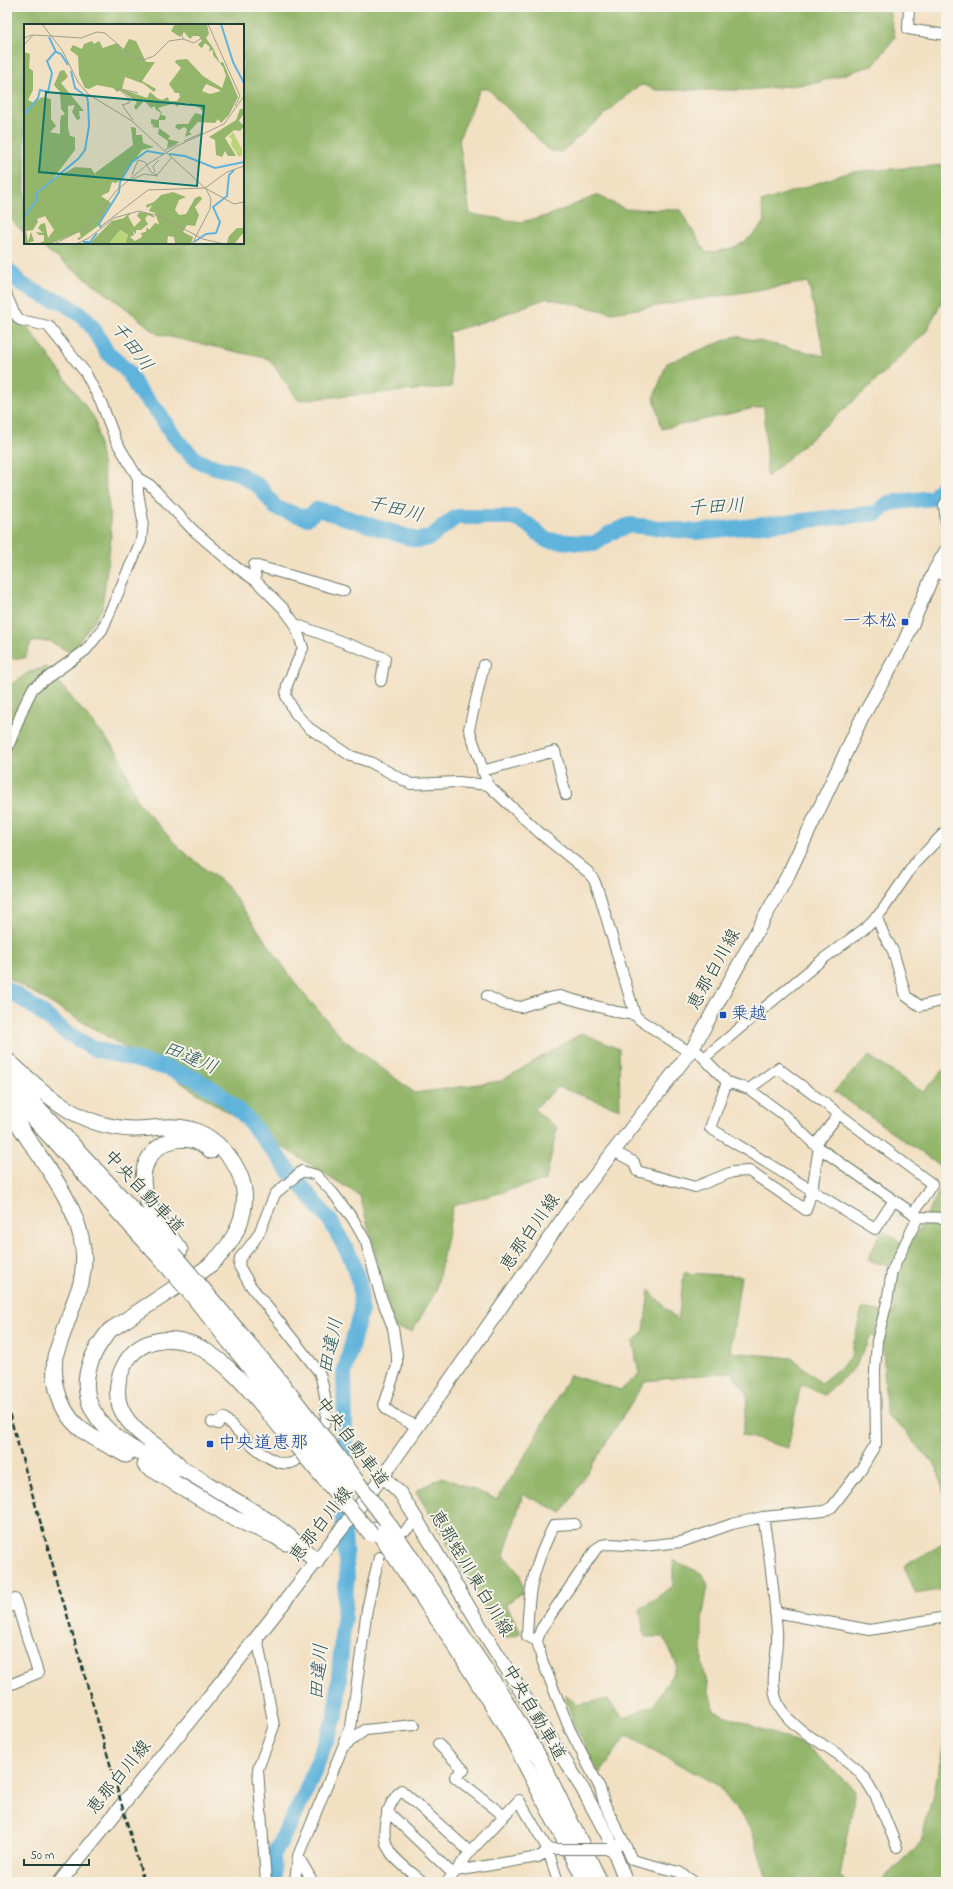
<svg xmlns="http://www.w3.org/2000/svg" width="953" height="1889" viewBox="0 0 953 1889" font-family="'Indie Flower','Klee One',sans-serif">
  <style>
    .forest { fill: #93b66a; stroke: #597a4f }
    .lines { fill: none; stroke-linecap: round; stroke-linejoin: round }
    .river { stroke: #60b4dc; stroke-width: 16 }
    .minor-casing { stroke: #697666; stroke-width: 12 }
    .major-casing { stroke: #697666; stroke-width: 15 }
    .highway-casing { stroke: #697666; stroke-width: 17 }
    .minor { stroke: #fff; stroke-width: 10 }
    .major { stroke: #fff; stroke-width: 13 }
    .highway { stroke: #fff; stroke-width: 15 }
    .rail { stroke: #1f3d34; stroke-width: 2.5; stroke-dasharray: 6 3; stroke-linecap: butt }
    .minor-bridge-casing { stroke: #697666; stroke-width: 12; stroke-linecap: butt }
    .highway-bridge-casing { stroke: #697666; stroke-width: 17; stroke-linecap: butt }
    .minor-bridge { stroke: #fff; stroke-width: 10 }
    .highway-bridge { stroke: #fff; stroke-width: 15 }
    .transit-dot { fill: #1a4fb4; stroke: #f7f3e8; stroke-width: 1.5 }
    .labels { text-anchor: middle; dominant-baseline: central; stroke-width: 4; stroke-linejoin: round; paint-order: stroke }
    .transit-label { font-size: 18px; fill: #164399; stroke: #f7f3e8; text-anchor: start }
    .street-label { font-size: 18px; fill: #1f3d34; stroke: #f7f3e8 }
    .water-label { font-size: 19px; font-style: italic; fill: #2f5b5e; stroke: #f7f3e8 }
    .inset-river { fill: none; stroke: #60b4dc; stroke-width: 2 }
    .inset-road { fill: none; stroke: #9e9f8a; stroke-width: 1 }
    .view { fill: #0f766e; fill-opacity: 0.15; stroke: #0f766e; stroke-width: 2 }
    .inset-edge { fill: none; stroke: #1f3d34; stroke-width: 2 }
  </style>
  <rect width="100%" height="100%" fill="#f7f3e8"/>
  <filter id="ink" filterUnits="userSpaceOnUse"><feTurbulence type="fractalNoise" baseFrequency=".025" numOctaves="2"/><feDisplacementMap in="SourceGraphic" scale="8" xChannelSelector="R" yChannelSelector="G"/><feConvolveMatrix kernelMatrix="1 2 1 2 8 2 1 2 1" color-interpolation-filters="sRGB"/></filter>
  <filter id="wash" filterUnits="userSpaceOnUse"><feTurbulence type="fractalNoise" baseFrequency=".012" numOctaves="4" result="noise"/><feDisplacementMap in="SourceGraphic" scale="16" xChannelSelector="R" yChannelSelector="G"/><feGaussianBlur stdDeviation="0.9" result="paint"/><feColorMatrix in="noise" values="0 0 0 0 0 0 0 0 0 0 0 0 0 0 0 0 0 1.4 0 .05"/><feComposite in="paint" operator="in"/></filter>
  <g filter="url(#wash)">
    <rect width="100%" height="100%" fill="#f2e0c3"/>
    <path class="forest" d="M7 7H890L889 10 895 37 874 65 816 83 750 90H657L643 85 637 87 561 152 550 151 488 89H480L459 139 470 214 521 222 550 215 597 195 625 209 680 210 706 253C736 249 746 245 765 221L761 202 850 172 946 165V294L925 333 866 390 767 477 764 406 662 429 654 397 667 363 736 336 825 356 808 282 612 313 547 298 486 321 449 332 452 387 298 400 269 359 157 334 127 309 37 243H243V25H25V234L7 216Z
      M7 301 19 315 95 419 110 513 111 538 102 609 71 653 49 641 31 642 25 658 7 659Z
      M46 667 118 753 138 802 180 849 227 886 298 987 343 1039 415 1093 501 1081 582 1033 619 1049 620 1109 558 1087 534 1109 557 1128 546 1180 453 1206 436 1291 412 1332 395 1328 360 1196 123 1046 7 977V677L11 685 29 672Z
      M869 1056 923 1092 946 1067V1170L834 1091Z
      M946 1179V1500L937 1468 903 1429 886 1415 883 1346 872 1335 854 1368 824 1395 801 1384 788 1448 742 1435 748 1395 731 1372 645 1381 562 1513 523 1494 504 1555 520 1575 523 1592 506 1604 521 1633 503 1639 416 1491 442 1477 497 1499 519 1466 570 1375 621 1390 639 1374 633 1342 644 1330 649 1290 678 1321 684 1273 741 1276 730 1352 793 1358 821 1383 850 1359 862 1308 893 1314 898 1269 868 1260 881 1230 909 1247Z
      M946 1542V1589L916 1594 904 1566Z
      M673 1560 703 1574 708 1585 702 1620V1663L714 1711 808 1747 856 1791 840 1876 846 1882H768L751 1828 717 1785 627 1736 599 1774 574 1725 565 1694 577 1705 607 1699 624 1718 654 1705 677 1666 664 1637H645L640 1609 673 1586Z
      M946 1741V1882H880L921 1842Z"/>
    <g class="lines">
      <path class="river" d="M7 269 21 284 46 297 63 302 85 318 93 328 106 351 129 373 138 390 159 413 171 432 183 447 198 461 218 468 236 472 260 487 276 508 307 518 318 509 417 540 429 538 456 517H514L530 526 546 540 594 544 612 532 630 525 696 532 877 513 889 503 933 498 946 483
        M7 989 38 1010 64 1031 92 1048 167 1068 194 1078 216 1091 244 1115 331 1222 351 1258 360 1286 361 1310 344 1374 345 1425 343 1518 347 1575 336 1715 305 1794 273 1856 274 1882"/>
    </g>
  </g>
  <g filter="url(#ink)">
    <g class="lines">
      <defs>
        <path id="minor" d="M909 7 908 29 946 35
          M7 296 14 313 20 320 48 326 85 372 101 402 116 441 138 478V492L143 521 141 541 102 630 86 650 33 688 24 706 7 750
          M138 478 150 485 192 529 236 567 256 581 284 609 295 624 303 648 287 685 286 696 295 713 309 728 351 756 370 762 411 784 458 782 488 785 541 834 588 872 594 880 599 893 635 1015 640 1020 689 1052
          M946 502 944 505 946 522
          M935 570 946 577
          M256 581 254 565 344 591
          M295 624 385 658 381 681
          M484 665 469 729 488 785
          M482 771 555 751 566 795
          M876 916 884 935 893 951 906 996 920 1006 946 1000
          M487 996 503 1004 521 1007 549 998 560 996 617 1012 635 1015
          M699 1053 727 1082 749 1089 784 1115 815 1145 918 1217 946 1218
          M704 1058 823 959 864 929 882 911 915 863 946 831
          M727 1082 710 1128 875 1229 894 1200
          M749 1089 778 1068 932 1184 913 1214
          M815 1145 839 1114
          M613 1151 634 1162 637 1171 695 1187 732 1172 749 1171 806 1210 812 1190 819 1147
          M212 1422 218 1424 224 1418C239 1431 270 1469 291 1463 299 1461 302 1454 307 1448
          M316 1435C319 1432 324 1427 325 1422 329 1413 323 1382 319 1372L250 1285 239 1266 240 1258 254 1241 260 1231 275 1194 302 1171 316 1175 333 1193 353 1219 366 1242 380 1294 393 1328 397 1354V1366L384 1405C389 1416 408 1420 417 1427
          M763 1517C770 1555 774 1593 777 1631 779 1656 766 1686 781 1709 798 1735 832 1746 854 1767 876 1787 885 1820 897 1847
          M406 1530 417 1520
          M7 1607 17 1605
          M775 1612 870 1630 946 1617
          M257 1637 274 1726 258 1769 266 1882
          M537 1641 527 1636C528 1621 528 1604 531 1589 535 1567 544 1545 554 1525L575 1524
          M7 1686 38 1673 15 1599
          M438 1744 464 1770 455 1777 503 1815
          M343 1747 365 1730 414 1725
          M387 1811 453 1874
          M624 1842 632 1860 679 1872 694 1882
          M608 1849 613 1848 624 1842 604 1803 600 1788 570 1730 542 1660 537 1641 541 1629 596 1549 602 1545 609 1544 644 1546 681 1542 732 1524 763 1517 824 1511 832 1507 861 1469 876 1444 875 1371 877 1341 887 1302 892 1271 918 1217
          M298 1856 313 1882
          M456 1871 470 1852 519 1800 548 1850 558 1882
          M295 1882 298 1856 351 1727 367 1609 379 1557
          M423 1882C414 1874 398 1863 391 1853 378 1835 386 1805 401 1790L470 1852
          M447 1882 456 1871 538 1857 552 1849"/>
        <path id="major" d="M383 1476 400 1493 417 1520 488 1639 582 1788 608 1836 626 1882
          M60 1882 257 1637 383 1476 573 1204 693 1048 788 875 863 716 904 643 935 570 946 551"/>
        <path id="highway" d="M7 1060C47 1095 77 1127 133 1129 154 1129 177 1123 196 1131 216 1139 234 1158 241 1178 252 1209 235 1243 211 1264 203 1272 191 1278 181 1284 157 1299 134 1315 110 1330 57 1394 101 1438 164 1464 171 1467 178 1467 185 1470 197 1477 209 1485 221 1492 257 1513 288 1531 316 1562
          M7 1074 171 1251
          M7 1093 35 1120 162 1260
          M7 1109C16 1120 23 1131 30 1142 52 1174 79 1210 83 1249 85 1261 83 1272 81 1283L55 1356C52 1385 61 1418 88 1434 100 1442 113 1448 126 1455
          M180 1250C165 1229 144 1208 143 1180 143 1143 186 1126 211 1151
          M202 1288 275 1375 310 1420
          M192 1295 299 1429
          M145 1465 233 1518 275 1536 286 1543
          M179 1465C162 1447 134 1435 122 1411 116 1399 116 1383 122 1370 135 1338 170 1333 199 1347 234 1365 263 1408 289 1437
          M386 1520 504 1698 539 1757 600 1882
          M376 1529 451 1639 511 1736 586 1882"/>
      </defs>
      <use href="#minor" class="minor-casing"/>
      <use href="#major" class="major-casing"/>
      <use href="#highway" class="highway-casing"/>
      <use href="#minor" class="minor"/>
      <use href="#major" class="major"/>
      <use href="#highway" class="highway"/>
      <path class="rail" d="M7 1406 144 1882"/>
      <defs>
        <path id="minor-bridge" d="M553 1849H608"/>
        <path id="highway-bridge" d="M173 1254 202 1288
          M162 1260 192 1295
          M310 1420 386 1520
          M299 1429 346 1490
          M289 1437 371 1534"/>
      </defs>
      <use href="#minor-bridge" class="minor-bridge-casing"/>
      <use href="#highway-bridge" class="highway-bridge-casing"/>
      <use href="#minor-bridge" class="minor-bridge"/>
      <use href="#highway-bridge" class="highway-bridge"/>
    </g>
  </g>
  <g class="transit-dot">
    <rect x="901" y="618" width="8" height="8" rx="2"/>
    <rect x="719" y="1011" width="8" height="8" rx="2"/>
    <rect x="206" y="1440" width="8" height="8" rx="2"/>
  </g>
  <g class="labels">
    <g class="transit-label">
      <text x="897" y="622" text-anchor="end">一本松</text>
      <text x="731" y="1015">乗越</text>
      <text x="218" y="1444">中央道恵那</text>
    </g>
    <g class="street-label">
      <text transform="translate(715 970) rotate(-61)">恵那白川線</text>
      <text transform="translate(143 1193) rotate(47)">中央自動車道</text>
      <text transform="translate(531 1233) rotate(-55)">恵那白川線</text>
      <text transform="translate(351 1443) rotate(53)">中央自動車道</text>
      <text transform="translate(322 1525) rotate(-52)">恵那白川線</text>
      <text transform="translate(470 1574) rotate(59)">恵那蛭川東白川線</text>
      <text transform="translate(533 1713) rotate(60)">中央自動車道</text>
      <text transform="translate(120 1778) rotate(-51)">恵那白川線</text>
    </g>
    <g class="water-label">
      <text transform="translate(131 347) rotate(53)">千田川</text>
      <text transform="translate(716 508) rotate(-3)">千田川</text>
      <text transform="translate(395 510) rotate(14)">千田川</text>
      <text transform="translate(190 1059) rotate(23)">田違川</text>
      <text transform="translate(332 1346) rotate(-78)">田違川</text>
      <text transform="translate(320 1672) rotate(-85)">田違川</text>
    </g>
  </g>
  <g transform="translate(24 24)">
    <rect width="220" height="220" fill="#f2e0c3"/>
    <path d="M209 108 218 125V131L215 133 207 121 208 115 205 113ZM94 205 106 213 109 220H71L73 212 76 213Z" fill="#bad47a"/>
    <path d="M151 0H183L185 10 182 14 189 24 196 39 199 38 214 73 205 91 197 99 194 95 191 99 174 98 165 108 168 110 161 113 163 105 160 103 155 106 151 103 153 100H164L171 89 179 91 180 89 176 84 164 79 155 80 153 83 151 79 134 84 138 89 137 91 142 92 141 96H135V104L146 112 144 115 156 118 143 124 144 117 134 110 135 104 128 103 130 101 127 100V95L134 96 137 89 131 85V82L127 84 120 77 112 86 110 83 113 78 96 66 93 68 89 64 73 61 65 65 61 64 55 51 54 32 46 26 49 21 58 25 60 20 68 17 70 20 75 17 79 24 93 19 99 26 105 15 112 17 122 38H131L118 57 132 65 130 68 120 60 101 53 98 65 123 74 126 68 133 74 138 76 144 73 145 77H153L156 73 155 69H151L145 60 157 44 151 38 152 36 163 35 179 52 198 64 202 52 199 43 189 31V26L185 27 186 23 181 19 178 24 176 23 174 20 178 17 175 12H169L166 15 160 8 156 13 147 7ZM182 60 194 65 197 67 186 70 178 67ZM0 28 6 30 5 44 9 47V66L4 76 10 79 18 73 27 75V95L32 102 26 108 36 110V99L37 92 41 90 37 85 36 68 30 61 36 47 40 46 44 53 37 59 60 87H55L56 95 53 96 48 88 51 81 44 82V104L46 112 51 113V126L28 156 51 143 67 144 72 152 71 149 109 121 107 103 112 104V111H118L119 119 130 123 118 126 96 156 92 159 88 158 85 168 77 172 87 179 74 202 55 216 53 215 57 212 55 208 26 220H13L20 217V211H15L12 208 19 209 14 204 17 200 21 199 24 214 30 206 21 192 13 195 14 198 9 206 2 207 4 218 7 208 10 217 0 220ZM216 85H220V89L215 97 220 102 216 107 210 106 201 114 212 132H204L201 127 198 133 192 131 191 116 185 113 212 96ZM149 168 162 173 155 176 151 186 155 191 162 190 171 174 176 172 178 175 171 183 175 191 171 202 163 201 159 208 169 213 167 220H151L150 213 144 212 143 220H102L104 211 96 206 85 219 65 220 88 197 100 194 104 190 108 189 104 192 110 203 117 196 113 192 115 188 128 190 131 194V197V194L124 191 121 195 124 200 117 206H112V210L109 207 110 211 106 213 111 217 118 213 117 209 122 208 123 203 125 206 131 199 135 200 131 189 125 187 128 181 123 184 122 181 130 178 137 171ZM213 204H220V208L211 219H203L205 212Z" fill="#93b66a" fill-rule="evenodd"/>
    <path class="inset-river" d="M197 0 209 38 220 59M25 13 32 28 37 30 44 41M0 91 14 74 16 66 24 68 28 49 23 37 32 27M145 130 161 132 191 144 220 138M0 193 13 176V169L54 135 61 126 65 102 64 78 63 73 51 64 47 47M77 204 75 200 95 168 96 158 108 138 123 127 140 130M59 218H66L73 209M170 218 182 210 192 209 196 198 189 183 203 172 205 151 210 146"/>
    <path class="inset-road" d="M18 0 38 26 54 58 64 70 108 97 181 164 210 180 220 178M156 0 159 15 170 19 178 14V0M184 0 216 72 211 82M28 12 57 14 73 8 81 9 107 32 119 36 130 32 145 17 159 15M0 14 8 11 28 12M0 21 9 11M93 64 106 75 105 79 98 81 109 96M93 64 114 69M160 117 178 109M141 126 153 120M131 148 129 142 135 136M108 151 114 136 121 138 127 148 133 151 148 133M109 155 120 150 134 152M76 203 124 166 181 164 203 148 220 142M30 220 64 203 92 167 124 140 153 122 200 100 220 72M52 220 65 214 90 194 115 187 135 192 179 215 200 220M168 220 186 185 187 175 182 165"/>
    <path class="view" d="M22 68 180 82 173 162 15 148Z"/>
    <rect width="220" height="220" class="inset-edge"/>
  </g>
  <rect width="953" height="1889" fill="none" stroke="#f7f3e8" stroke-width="24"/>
  <path d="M24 1859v6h65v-6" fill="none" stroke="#1f3d34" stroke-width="2"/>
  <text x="30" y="1859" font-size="12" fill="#1f3d34" stroke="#f7f3e8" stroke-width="3" paint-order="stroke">50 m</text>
</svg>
